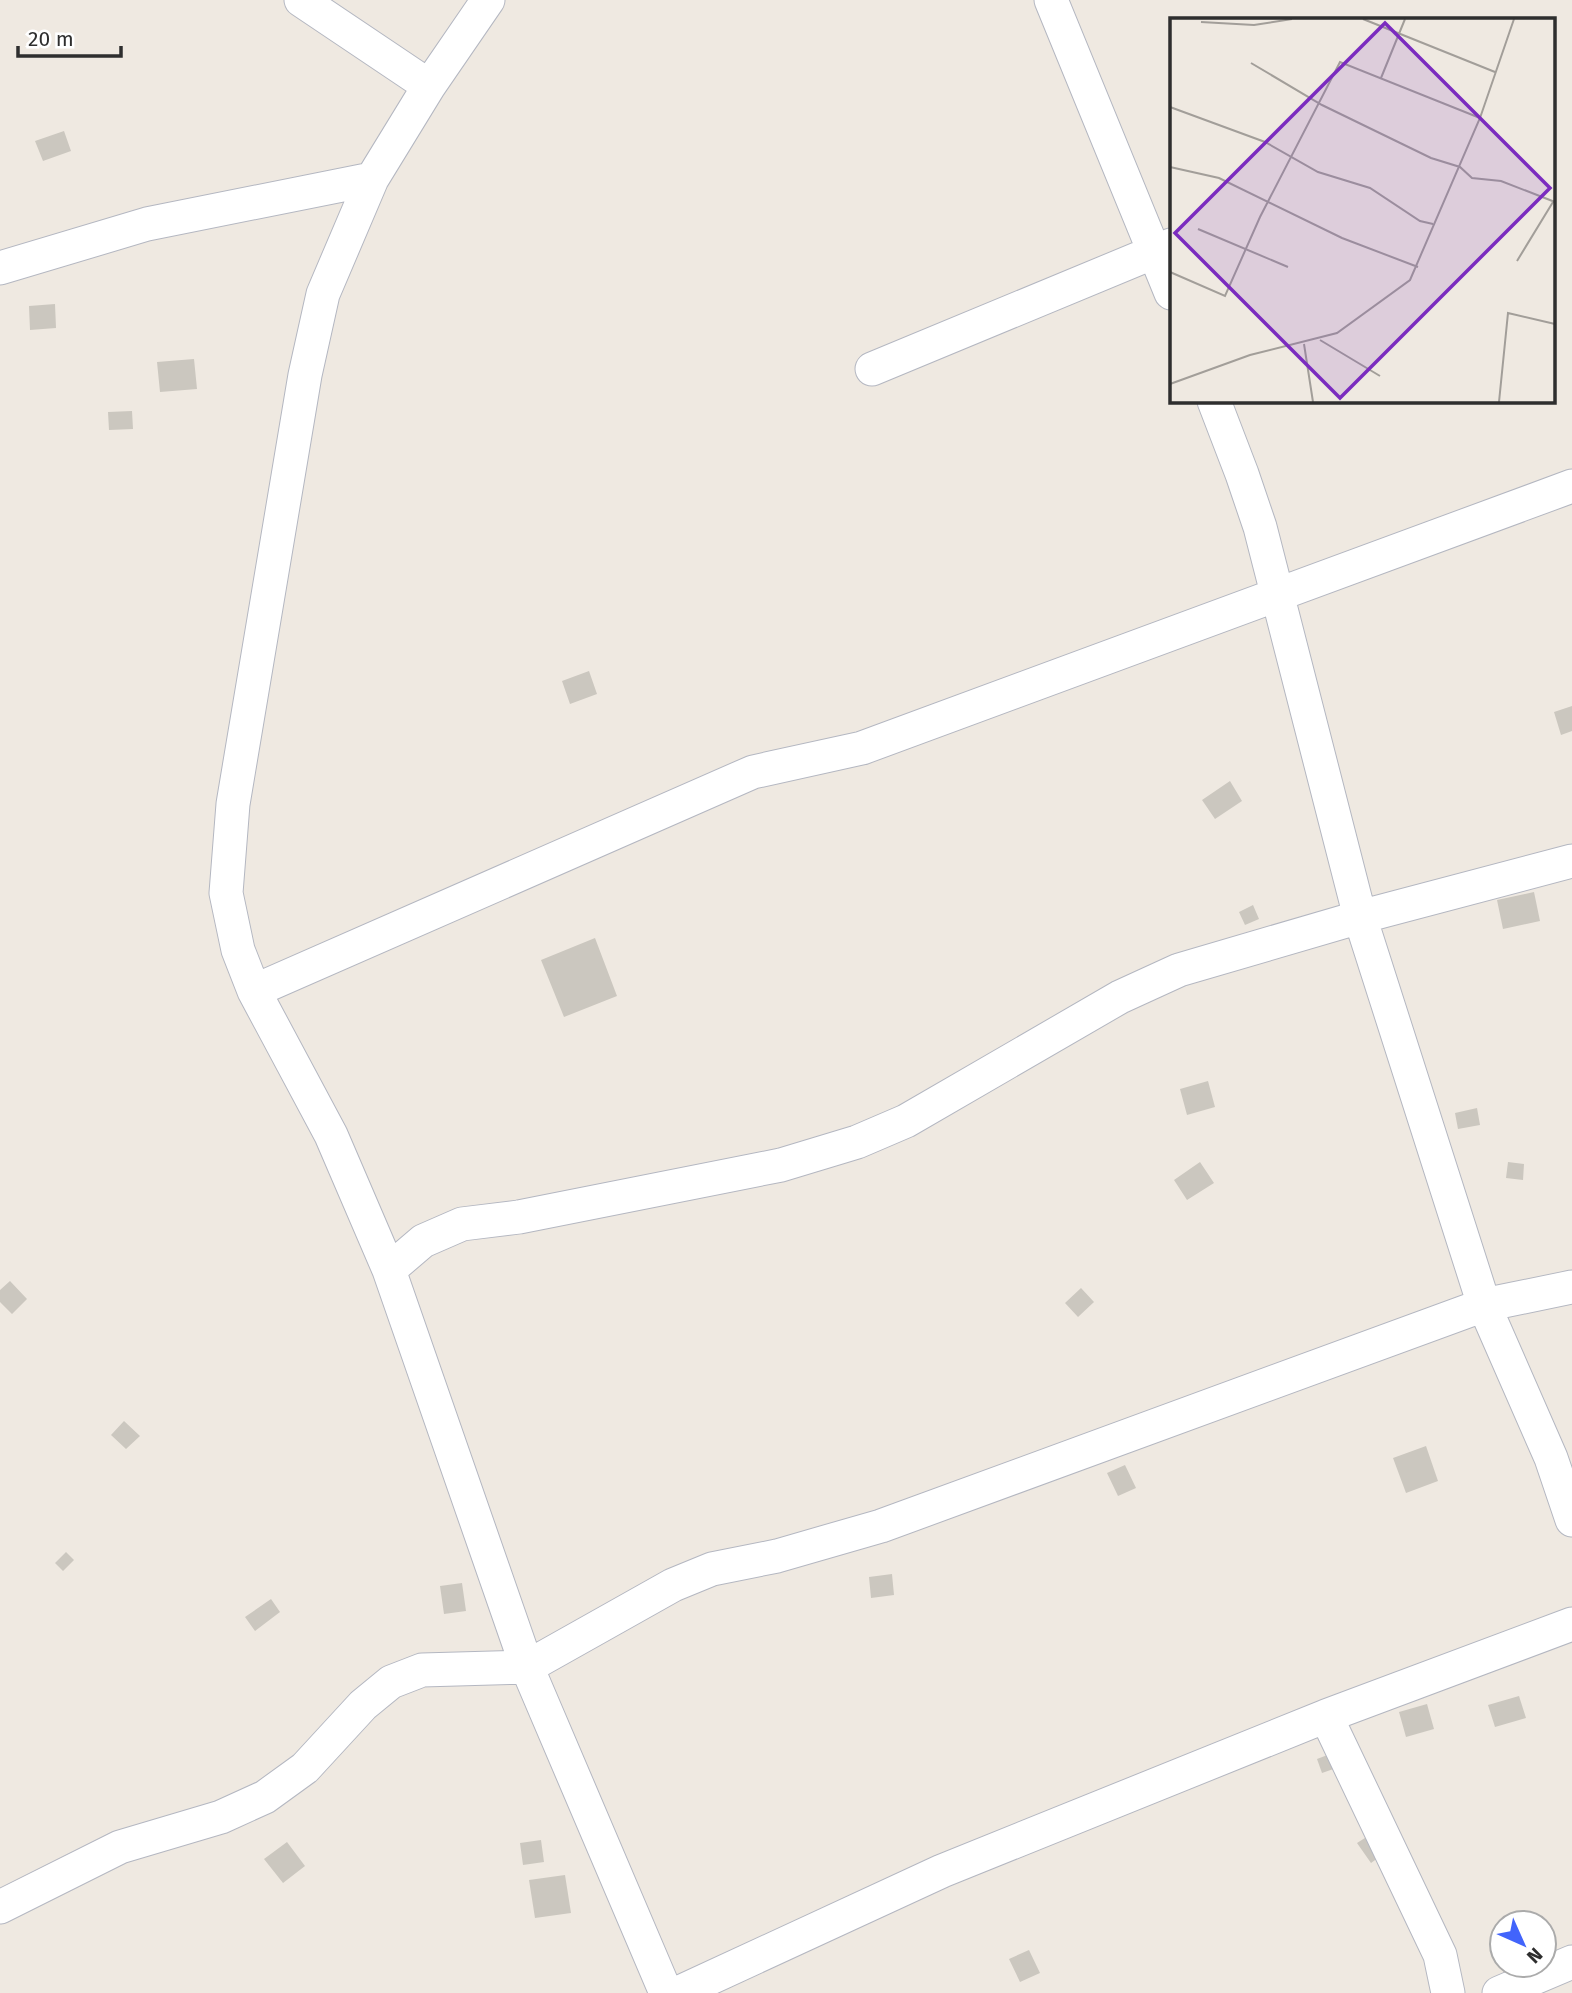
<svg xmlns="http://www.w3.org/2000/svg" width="1572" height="1993" viewBox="0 0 1572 1993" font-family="'Fira Sans',sans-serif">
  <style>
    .building { fill: #cbc7bf }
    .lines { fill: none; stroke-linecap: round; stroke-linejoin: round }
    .minor-casing { stroke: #b4b7c1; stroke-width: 35 }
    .minor { stroke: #fff; stroke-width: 33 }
    .inset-road { fill: none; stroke: #a29e99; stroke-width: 2 }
    .view { fill: #7b2cbf; fill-opacity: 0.15; stroke: #7b2cbf; stroke-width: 3.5 }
    .inset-edge { fill: none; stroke: #2e2e2e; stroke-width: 3.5 }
  </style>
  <rect width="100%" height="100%" fill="#efe9e1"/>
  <path class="building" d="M64 131 71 151 43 161 35 141Z
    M55 304 56 328 30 330 29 306Z
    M194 359 197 389 160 392 157 362Z
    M132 411 133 429 109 430 108 412Z
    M589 671 597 694 570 704 562 681Z
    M1572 706V731L1561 735 1554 712Z
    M1230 781 1242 801 1215 819 1202 800Z
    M1534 892 1540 921 1503 929 1497 900Z
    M1253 905 1259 919 1245 925 1239 912Z
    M595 938 617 996 564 1017 541 960Z
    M1208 1081 1215 1107 1187 1115 1180 1089Z
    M1477 1108 1480 1125 1458 1129 1455 1113Z
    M1200 1162 1214 1183 1187 1200 1174 1180Z
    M1508 1162 1524 1164 1523 1180 1506 1178Z
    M10 1281 27 1299 12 1314 0 1302V1290Z
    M1081 1288 1094 1302 1078 1317 1065 1303Z
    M124 1421 140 1436 126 1449 111 1435Z
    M1426 1446 1438 1481 1406 1493 1393 1458Z
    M1125 1465 1136 1488 1118 1496 1107 1473Z
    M66 1552 74 1560 63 1571 55 1563Z
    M892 1574 894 1595 871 1598 869 1577Z
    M462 1583 466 1611 444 1614 440 1586Z
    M271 1599 280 1612 255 1631 245 1617Z
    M1519 1696 1526 1718 1495 1727 1488 1705Z
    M1427 1704 1434 1729 1406 1737 1399 1712Z
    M1338 1751 1342 1766 1322 1773 1317 1759Z
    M1376 1831 1389 1850 1371 1863 1357 1843Z
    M541 1840 544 1862 523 1865 520 1843Z
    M287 1842 305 1866 283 1883 264 1859Z
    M565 1875 571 1913 535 1918 529 1880Z
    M1029 1950 1040 1973 1020 1982 1009 1959Z"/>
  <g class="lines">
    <defs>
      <path id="minor" d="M301 0 429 86
        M488 0 429 86 372 179 323 294 305 375 233 804 226 893 238 950 254 991 331 1135 389 1270 527 1667 666 1993
        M1051 0 1171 293
        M0 268 147 224 372 179
        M872 369 1171 245
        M1214 401 1242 474 1260 527 1360 917 1484 1305 1551 1458 1572 1520
        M254 991 753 772 862 748 1572 486
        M389 1270 423 1241 462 1224 519 1217 781 1165 857 1142 906 1121 1120 997 1179 970 1360 917 1572 861
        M1326 1716 1440 1955 1448 1993
        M0 1907 120 1847 221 1817 265 1797 305 1768 363 1705 391 1682 422 1670 527 1667 673 1585 712 1569 777 1556 881 1526 1484 1305 1572 1287
        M678 1993 942 1871 1326 1716 1572 1624
        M1499 1993 1572 1962"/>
    </defs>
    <use href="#minor" class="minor-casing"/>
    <use href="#minor" class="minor"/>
  </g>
  <g transform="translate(1170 18)">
    <rect width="385" height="385" fill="#efe9e1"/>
    <path class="inset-road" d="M193 1 325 54M31 4 84 7 122 1M81 45 152 87 261 140 290 149 302 160 331 163 385 184M211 60 235 1M0 89 95 124 148 154 200 170 250 203 263 206M0 149 49 160 172 220 248 249M28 211 118 249M347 243 383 184M0 254 55 278 90 199 170 44 310 100M150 322 210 358M134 326 143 384M0 366 80 337 167 315 240 262 310 100 344 1M329 384 338 295 385 306"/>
    <path class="view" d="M215 5 380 170 170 380 5 215Z"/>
    <rect width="385" height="385" class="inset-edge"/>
  </g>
  <g transform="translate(1523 1944) rotate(135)"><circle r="33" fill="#ffffff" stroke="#ababab" stroke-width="2"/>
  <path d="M0-5L12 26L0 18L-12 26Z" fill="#4264fb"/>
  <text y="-10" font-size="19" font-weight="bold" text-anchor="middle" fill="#2e2e2e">N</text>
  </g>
  <path d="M18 46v10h103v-10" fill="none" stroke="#2e2e2e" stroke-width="3.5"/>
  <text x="28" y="46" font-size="21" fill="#2e2e2e" stroke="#ffffff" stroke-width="5" paint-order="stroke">20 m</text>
</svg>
